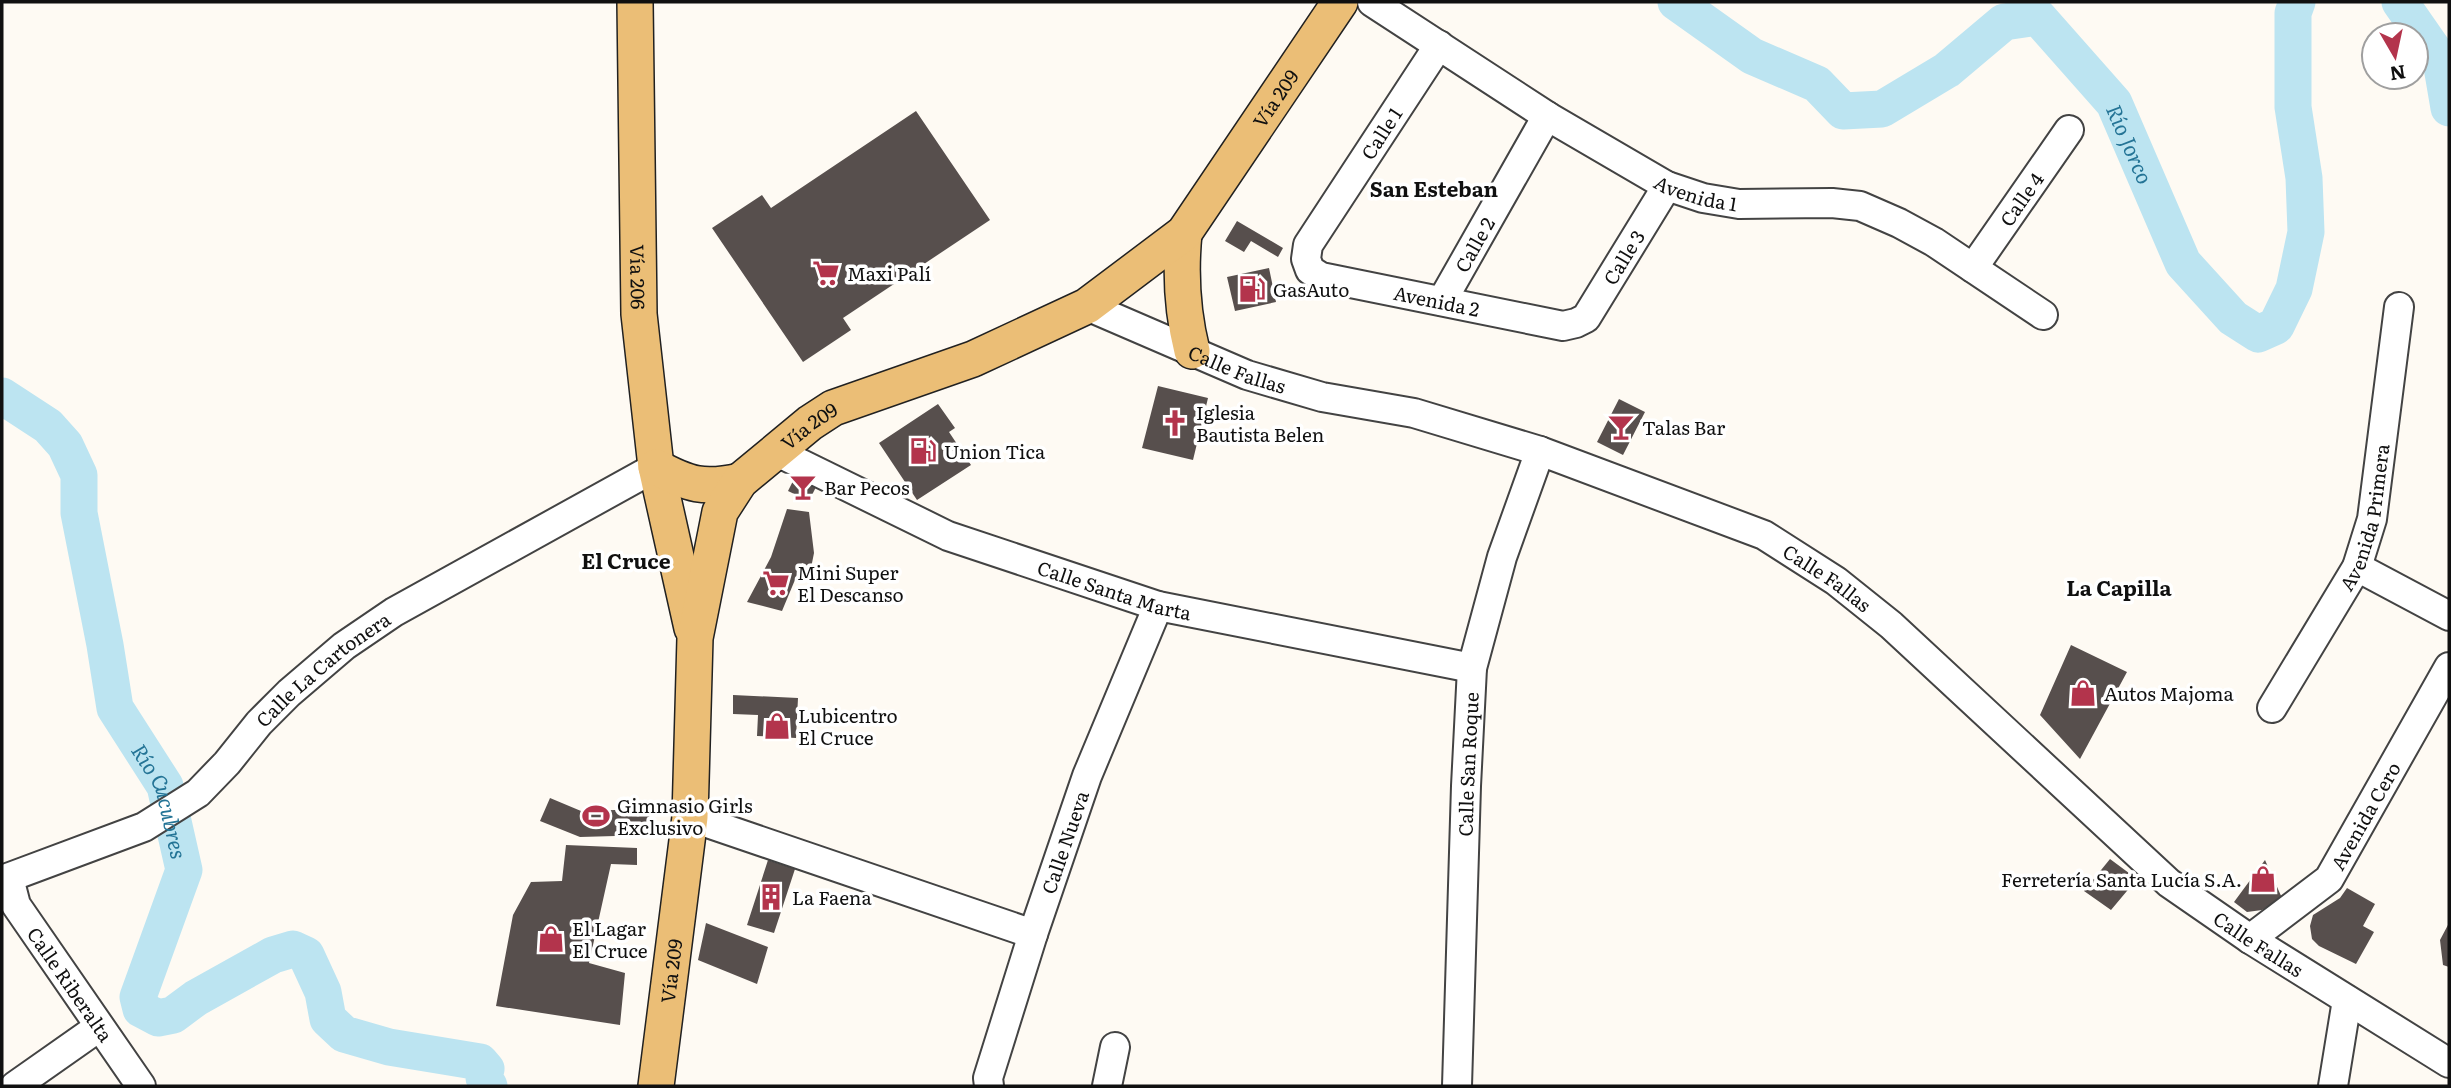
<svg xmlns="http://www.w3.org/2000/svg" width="2451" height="1088" viewBox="0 0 2451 1088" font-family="Literata,serif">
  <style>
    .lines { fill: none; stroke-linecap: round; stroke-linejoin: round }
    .river { stroke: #bce4f1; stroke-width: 37 }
    .building { fill: #574f4d }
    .minor-casing { stroke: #434343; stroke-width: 32 }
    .major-casing { stroke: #212121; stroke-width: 38 }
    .minor { stroke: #fff; stroke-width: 28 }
    .major { stroke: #ebbe76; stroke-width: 35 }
    .labels { text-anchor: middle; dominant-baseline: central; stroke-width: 7; stroke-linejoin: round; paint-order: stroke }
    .street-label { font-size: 19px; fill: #101010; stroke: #fff }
    .poi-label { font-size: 19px; fill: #101010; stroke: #fff; text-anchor: start }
    .water-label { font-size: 21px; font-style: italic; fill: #247496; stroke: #fff }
    .neighbourhood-label { font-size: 21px; font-weight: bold; fill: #101010; stroke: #fff }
  </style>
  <rect width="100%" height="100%" fill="#fefaf3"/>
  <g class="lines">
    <g class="river">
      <path id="s1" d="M1676 2 1752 56 1817 84 1843 111 1882 109 1947 70 2004 22 2038 17 2114 103 2183 263 2233 318 2258 334 2276 326 2294 289 2306 232 2304 178 2293 107V13L2297 2"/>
      <path d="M2400 2 2441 61 2449 108"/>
      <path id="s2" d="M2 396 48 426 65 445 79 475V513L105 645 115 708 165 786 184 870 138 997 141 1009 158 1018 173 1015 196 998 273 955 293 949 306 955 323 992 328 1019 344 1034 389 1047 480 1062 486 1069 484 1078 489 1086"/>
    </g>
  </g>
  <path class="building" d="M916 111 990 220 843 318 851 330 803 362 712 228 762 195 771 208Z
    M1237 221 1283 248 1278 257 1251 241 1244 252 1225 241Z
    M1269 268 1276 302 1235 311 1227 277Z
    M1158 386 1208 398 1193 460 1142 448Z
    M1619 399 1645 412 1623 455 1597 442Z
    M938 404 955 428 949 432 971 465 917 500 879 443Z
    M797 473 818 483 809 501 788 491Z
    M787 509 809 512 814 553 811 568 802 563 782 611 747 602 771 557Z
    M2071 645 2127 672 2080 759 2040 715Z
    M733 695 798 698 796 738 757 736 758 715 733 714Z
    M550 798 581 811 649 809 650 835 580 837 540 821Z
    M566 845 637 848V865L611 864 589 963 625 973 620 1025 496 1006 513 915 531 882 562 881Z
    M2110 859 2137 879 2111 910 2084 891Z
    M768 860 795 869 774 933 747 925Z
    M2265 860 2282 898 2262 910 2247 912 2234 902Z
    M2347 888 2375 904 2363 926 2374 932 2356 964 2319 946 2312 939 2310 926 2313 915 2340 898Z
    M706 923 768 947 757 984 698 960Z
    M2449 923V967L2443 965 2440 940Z"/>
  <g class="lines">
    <defs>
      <g id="minor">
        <path id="s3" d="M1372 2 1547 116 1667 186 1703 198 1739 204 1832 203 1860 206 1899 223 1934 242 2043 315"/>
        <path id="s4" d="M1439 45 1308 245 1306 259 1310 270 1321 277 1563 326 1576 323 1586 318 1667 186"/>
        <path id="s5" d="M1973 268 2069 130"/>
        <path id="s6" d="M1442 301 1547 116"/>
        <path id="s7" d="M1087 306 1247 375 1322 397 1414 413 1540 451 1764 535 1836 581 1891 625 2169 883 2250 939 2449 1063"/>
        <path id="s8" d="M775 451 948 536 1158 606 1472 668"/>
        <path d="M2357 567 2449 616"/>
        <path id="s9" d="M2272 708 2357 567 2372 519 2399 307"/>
        <path d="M690 817 1033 934"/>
        <path id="s10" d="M9 878 16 905 141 1086"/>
        <path id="s11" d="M2 880 144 827 198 793 227 763 259 723 289 693 344 646 394 612 656 467"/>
        <path id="s12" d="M2250 939 2329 879 2449 667"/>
        <path d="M15 1086 99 1027"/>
        <path id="s13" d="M989 1086 988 1078 1033 934 1087 776 1158 606"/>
        <path d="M1107 1086 1115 1047"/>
        <path id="s14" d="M1457 1086 1466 786 1472 668 1502 557 1540 451"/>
        <path d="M2333 1086 2347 1000"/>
      </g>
      <g id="major">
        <path id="s15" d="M635 2 639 314 656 467 692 628"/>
        <path d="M1184 233C1180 274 1182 311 1192 351"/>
        <path d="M656 467C689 485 704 489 740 481"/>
        <path id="s16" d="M656 1086 690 817 695 638 720 512 740 481 810 423 833 408 973 359 1087 306 1184 233 1340 2"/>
      </g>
    </defs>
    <use href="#minor" class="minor-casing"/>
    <use href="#major" class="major-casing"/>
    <use href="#minor" class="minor"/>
    <use href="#major" class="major"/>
  </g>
  <defs>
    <symbol id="supermarket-bare" viewBox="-9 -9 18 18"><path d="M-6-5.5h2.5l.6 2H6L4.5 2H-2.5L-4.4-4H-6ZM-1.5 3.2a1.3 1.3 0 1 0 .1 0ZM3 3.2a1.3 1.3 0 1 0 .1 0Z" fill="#b3344c" stroke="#fff" stroke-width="2.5" paint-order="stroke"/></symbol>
    <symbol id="fuel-bare" viewBox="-9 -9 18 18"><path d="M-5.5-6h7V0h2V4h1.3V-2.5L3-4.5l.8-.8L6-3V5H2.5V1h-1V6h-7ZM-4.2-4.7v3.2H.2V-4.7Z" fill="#b3344c" stroke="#fff" stroke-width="2.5" paint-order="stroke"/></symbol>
    <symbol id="church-bare" viewBox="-9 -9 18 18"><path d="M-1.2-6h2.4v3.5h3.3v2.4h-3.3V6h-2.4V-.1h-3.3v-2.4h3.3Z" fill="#b3344c" stroke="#fff" stroke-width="2.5" paint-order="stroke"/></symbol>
    <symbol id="bar-bare" viewBox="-9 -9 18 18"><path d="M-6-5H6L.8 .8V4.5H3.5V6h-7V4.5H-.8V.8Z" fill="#b3344c" stroke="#fff" stroke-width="2.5" paint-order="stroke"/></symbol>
    <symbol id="shop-bare" viewBox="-9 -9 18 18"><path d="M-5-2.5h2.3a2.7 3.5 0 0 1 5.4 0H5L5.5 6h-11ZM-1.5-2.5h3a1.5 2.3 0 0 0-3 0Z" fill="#b3344c" stroke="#fff" stroke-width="2.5" paint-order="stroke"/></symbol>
    <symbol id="stadium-bare" viewBox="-9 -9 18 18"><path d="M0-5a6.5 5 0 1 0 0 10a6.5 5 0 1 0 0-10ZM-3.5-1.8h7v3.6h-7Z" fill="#b3344c" stroke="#fff" stroke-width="2.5" paint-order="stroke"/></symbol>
    <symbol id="building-bare" viewBox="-9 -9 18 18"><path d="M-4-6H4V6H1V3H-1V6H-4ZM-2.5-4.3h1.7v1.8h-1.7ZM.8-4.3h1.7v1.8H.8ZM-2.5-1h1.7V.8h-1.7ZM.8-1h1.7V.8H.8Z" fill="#b3344c" stroke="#fff" stroke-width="2.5" paint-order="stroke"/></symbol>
  </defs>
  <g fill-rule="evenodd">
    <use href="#supermarket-bare" x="807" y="254" width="38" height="38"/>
    <use href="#fuel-bare" x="1233" y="270" width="38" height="38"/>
    <use href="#church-bare" x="1156" y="404" width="38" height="38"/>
    <use href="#bar-bare" x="1602" y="408" width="38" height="38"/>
    <use href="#fuel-bare" x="904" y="432" width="38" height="38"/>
    <use href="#bar-bare" x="784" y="468" width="38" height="38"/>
    <use href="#supermarket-bare" x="757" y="564" width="38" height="38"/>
    <use href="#shop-bare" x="2064" y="674" width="38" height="38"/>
    <use href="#shop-bare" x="758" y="707" width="38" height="38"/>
    <use href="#stadium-bare" x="577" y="797" width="38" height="38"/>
    <use href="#shop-bare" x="2244" y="860" width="38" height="38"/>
    <use href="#building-bare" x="752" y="878" width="38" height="38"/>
    <use href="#shop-bare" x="532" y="920" width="38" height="38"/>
  </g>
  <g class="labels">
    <g class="street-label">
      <text stroke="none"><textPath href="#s16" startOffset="1292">Vía 209</textPath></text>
      <text transform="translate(1381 133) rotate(-57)">Calle 1</text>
      <text stroke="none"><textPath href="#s3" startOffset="378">Avenida 1</textPath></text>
      <text stroke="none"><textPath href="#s5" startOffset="84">Calle 4</textPath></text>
      <text stroke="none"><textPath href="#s6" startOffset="65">Calle 2</textPath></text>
      <text stroke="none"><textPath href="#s4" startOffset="621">Calle 3</textPath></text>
      <text stroke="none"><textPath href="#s15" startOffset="275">Vía 206</textPath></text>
      <text stroke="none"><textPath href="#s4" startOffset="396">Avenida 2</textPath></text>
      <text stroke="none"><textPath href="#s7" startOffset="163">Calle Fallas</textPath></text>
      <text stroke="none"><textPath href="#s16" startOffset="704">Vía 209</textPath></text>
      <text stroke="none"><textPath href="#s9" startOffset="215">Avenida Primera</textPath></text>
      <text stroke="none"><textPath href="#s7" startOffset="793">Calle Fallas</textPath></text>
      <text stroke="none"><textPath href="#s8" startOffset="368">Calle Santa Marta</textPath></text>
      <text stroke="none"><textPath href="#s11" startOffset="392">Calle La Cartonera</textPath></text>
      <text stroke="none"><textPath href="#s14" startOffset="322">Calle San Roque</textPath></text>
      <text stroke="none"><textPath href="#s12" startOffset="172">Avenida Cero</textPath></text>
      <text stroke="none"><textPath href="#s13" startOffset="256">Calle Nueva</textPath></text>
      <text stroke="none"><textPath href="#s7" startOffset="1360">Calle Fallas</textPath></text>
      <text stroke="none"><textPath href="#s16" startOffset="116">Vía 209</textPath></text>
      <text stroke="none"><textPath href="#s10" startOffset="124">Calle Riberalta</textPath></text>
    </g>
    <g class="poi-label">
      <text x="847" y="273">Maxi Palí</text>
      <text x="1273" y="289">GasAuto</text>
      <text x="1196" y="412">Iglesia<tspan x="1196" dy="22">Bautista Belen</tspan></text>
      <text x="1642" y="427">Talas Bar</text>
      <text x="944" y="451">Union Tica</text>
      <text x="824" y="487">Bar Pecos</text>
      <text x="797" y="572">Mini Super<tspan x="797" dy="22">El Descanso</tspan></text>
      <text x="2104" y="693">Autos Majoma</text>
      <text x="798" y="715">Lubicentro<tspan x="798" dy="22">El Cruce</tspan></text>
      <text x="617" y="805">Gimnasio Girls<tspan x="617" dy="22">Exclusivo</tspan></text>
      <text x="2242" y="879" text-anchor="end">Ferretería Santa Lucía S.A.</text>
      <text x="792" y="897">La Faena</text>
      <text x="572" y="928">El Lagar<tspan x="572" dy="22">El Cruce</tspan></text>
    </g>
    <g class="water-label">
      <text stroke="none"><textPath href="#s1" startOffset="584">Río Jorco</textPath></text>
      <text stroke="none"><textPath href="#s2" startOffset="455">Río Cucubres</textPath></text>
    </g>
    <g class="neighbourhood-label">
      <text x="1434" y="187">San Esteban</text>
      <text x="626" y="559">El Cruce</text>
      <text x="2119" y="586">La Capilla</text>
    </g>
  </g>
  <rect width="2451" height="1088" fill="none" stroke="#101010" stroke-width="7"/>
  <g transform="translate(2395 56) rotate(171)"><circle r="33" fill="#ffffff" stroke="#9f9f9f" stroke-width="2"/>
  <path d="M0-5L12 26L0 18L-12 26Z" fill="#b3344c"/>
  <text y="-10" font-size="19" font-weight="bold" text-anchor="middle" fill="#101010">N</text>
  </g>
</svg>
